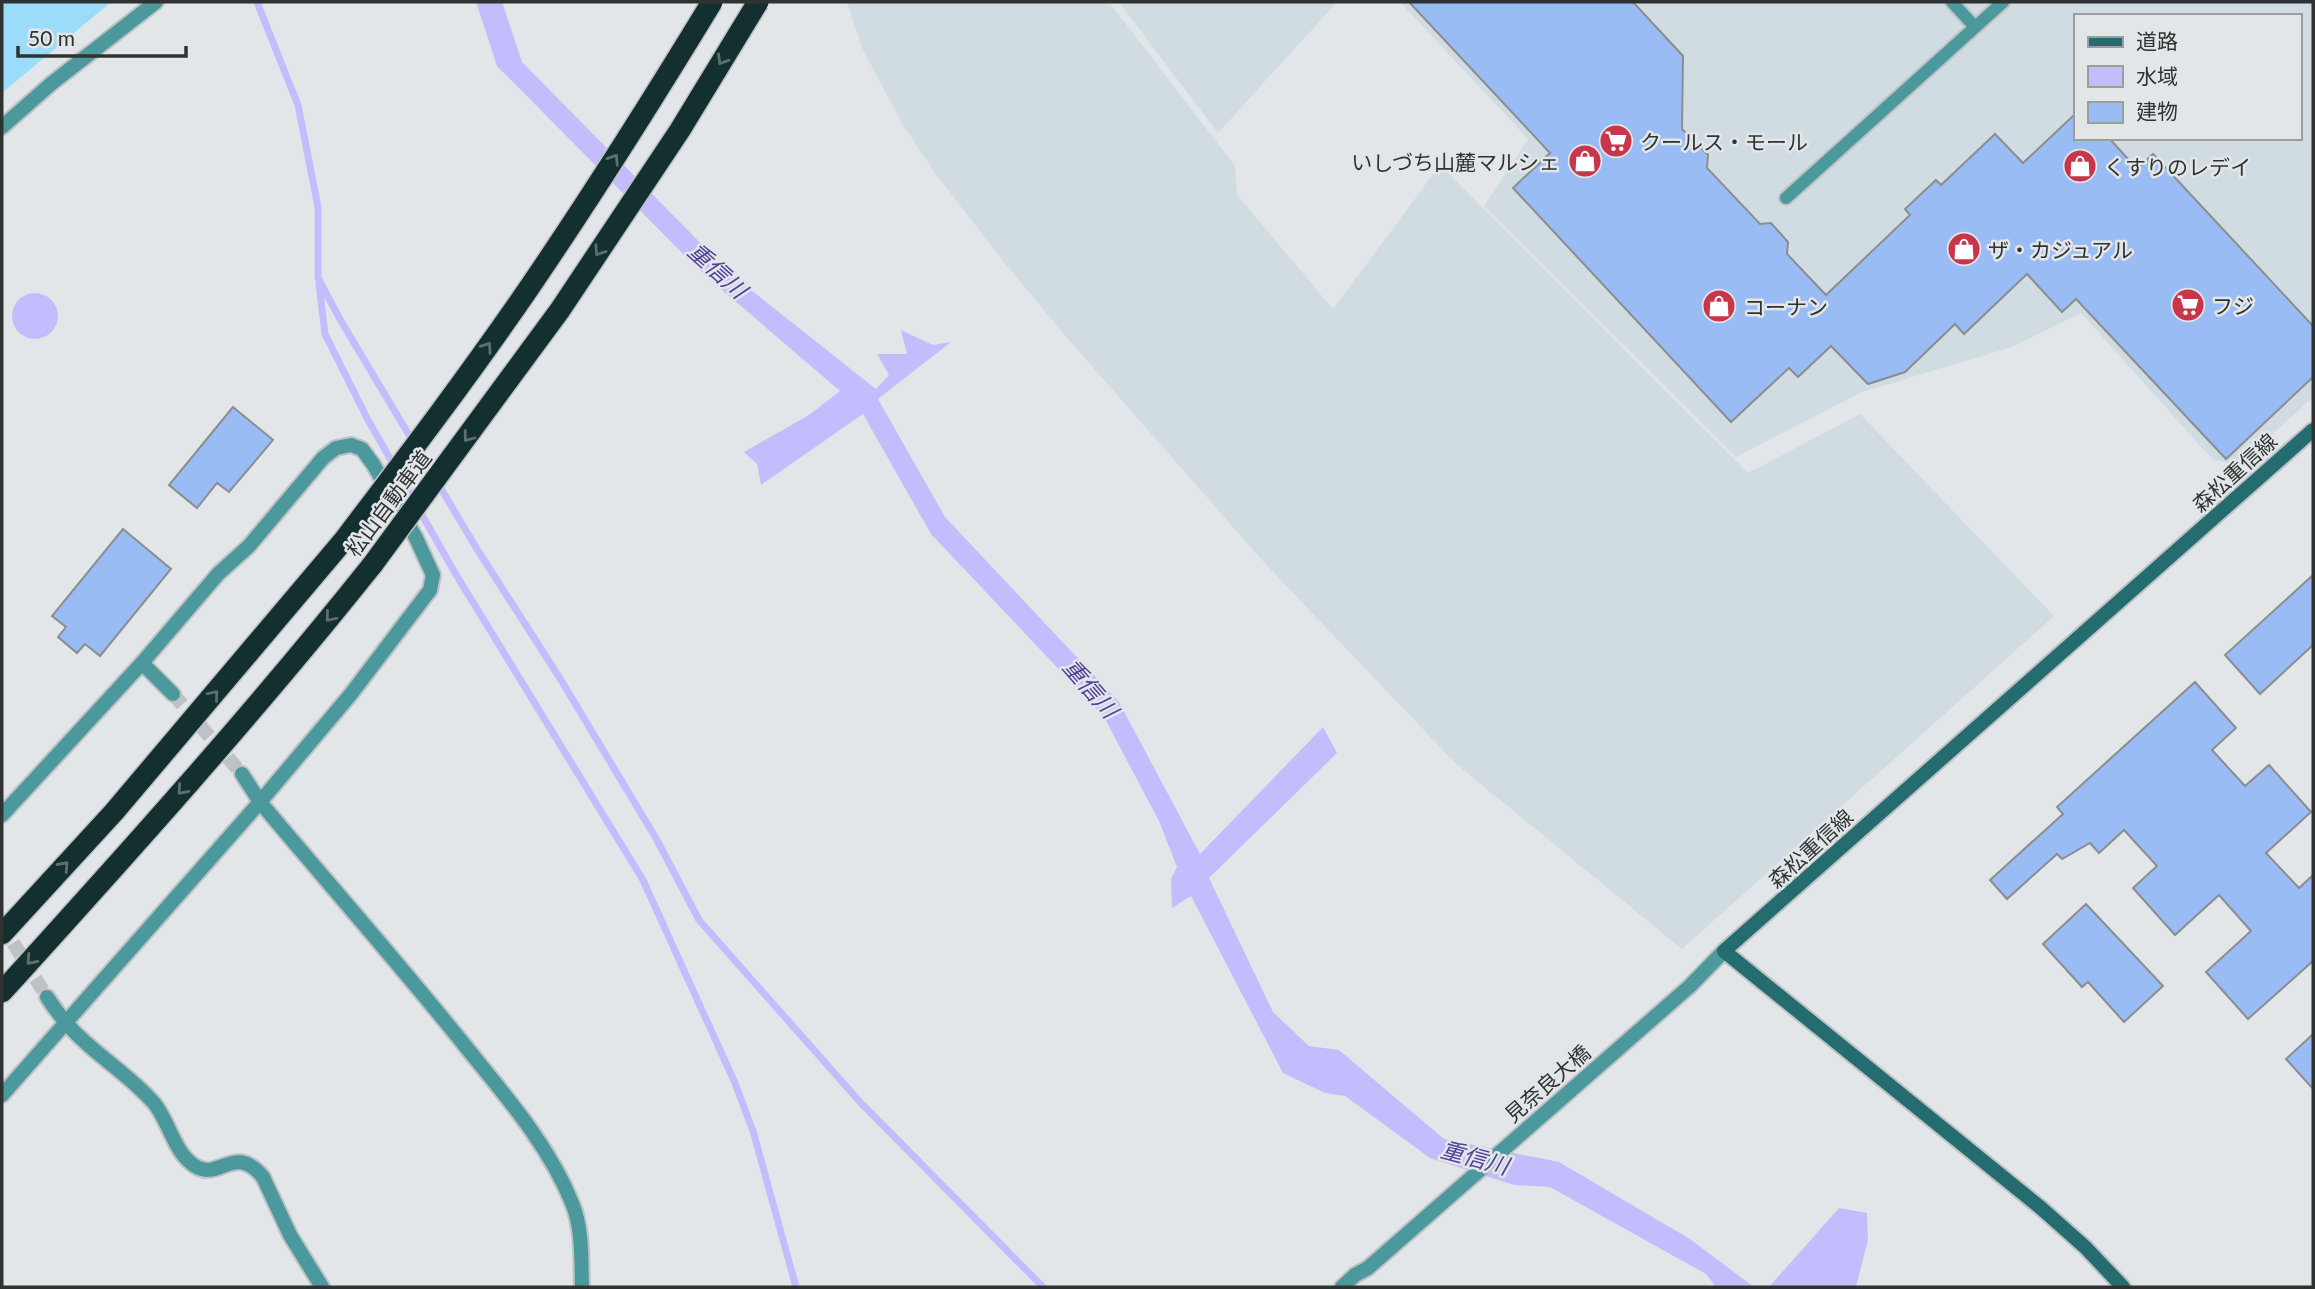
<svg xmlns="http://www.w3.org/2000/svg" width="2315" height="1289" viewBox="0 0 2315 1289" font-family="Lato,'Noto Sans JP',sans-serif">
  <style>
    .built { fill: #d0dce2; fill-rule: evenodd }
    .green { fill: #9bdcfb }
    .water { fill: #c3bdfd }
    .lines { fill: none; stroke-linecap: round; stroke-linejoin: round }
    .stream { stroke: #c3bdfd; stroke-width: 7 }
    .building { fill: #98bcf3; stroke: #8b8d90; stroke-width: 2 }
    .minor-tunnel { stroke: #bec2c4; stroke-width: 14; stroke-dasharray: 14 7; stroke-linecap: butt }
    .service-casing { stroke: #bec2c4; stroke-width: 16 }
    .minor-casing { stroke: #bec2c4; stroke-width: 18 }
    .tertiary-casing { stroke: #bec2c4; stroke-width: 18 }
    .secondary-casing { stroke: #bec2c4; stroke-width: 18 }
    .motorway-casing { stroke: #bec2c4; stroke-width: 24 }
    .service { stroke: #4b999c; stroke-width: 12 }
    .minor { stroke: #4b999c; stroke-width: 14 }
    .tertiary { stroke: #4b999c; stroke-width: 14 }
    .secondary { stroke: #246c6f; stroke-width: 14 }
    .motorway { stroke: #132f30; stroke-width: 21 }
    .motorway-bridge-casing { stroke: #bec2c4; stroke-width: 24; stroke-linecap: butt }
    .motorway-bridge { stroke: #132f30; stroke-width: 21 }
    .oneway { stroke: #5b6f70 }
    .labels { text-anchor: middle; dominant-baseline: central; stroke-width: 5; stroke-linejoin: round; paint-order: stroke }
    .poi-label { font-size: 21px; fill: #303232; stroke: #e2e6e8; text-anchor: start }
    .street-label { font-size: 21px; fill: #303232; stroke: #e2e6e8 }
    .water-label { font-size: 23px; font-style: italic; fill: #52409a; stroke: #e2e6e8 }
  </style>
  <rect width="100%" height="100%" fill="#e2e6e8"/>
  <path class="built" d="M847 2H1109L1235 166 1237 195 1333 309 1440 165 1748 473 1860 414 2054 616 1682 949 1455 763 1261 559 1069 340 1003 261 935 173 903 125 863 50Z
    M1119 2H1337L1218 133Z
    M1400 2H2313V397L2239 465 2213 460 2081 313 2012 347 1862 392 1736 457 1484 206 1528 139ZM2075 16H2299V138H2075Z"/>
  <path class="green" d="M2 2H111L2 93Z"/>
  <path class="water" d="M476 2H502L522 62 732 275 876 389 889 375 877 354H907L901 330 933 345 951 342 878 399 945 517 1119 702 1200 854 1323 727 1337 753 1209 878 1273 1012 1309 1046 1339 1050 1444 1139 1559 1162 1690 1239 1754 1287H1716L1706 1274 1550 1187 1514 1185 1430 1158 1345 1096 1325 1093 1283 1073 1191 896 1172 908 1171 879 1177 867 1159 821 1104 717 931 534 863 414 761 485 757 464 744 452 809 415 840 391 700 271 497 66Z
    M12 316a23 23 0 1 1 46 0a23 23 0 1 1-46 0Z
    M1839 1208 1867 1213 1868 1240 1856 1287H1769Z"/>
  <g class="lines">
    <path class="stream" d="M257 2 298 105 318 207V278L341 321 477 549 561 680 657 840 699 920 860 1102 1043 1287
      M319 284 325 334 367 418 455 573 643 880 735 1083 753 1131 796 1287"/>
  </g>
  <path class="building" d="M1409 2H1633L1683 56 1682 129 1708 155 1707 168 1760 224 1771 223 1788 242 1787 254 1826 295 1910 215 1905 209 1936 180 1941 185 1995 134 2023 163 2075 114V138H2109L2137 169 2153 154 2313 326V377L2226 459 2076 299 2062 312 2027 274 1964 334 1955 324 1905 372 1868 384 1831 346 1798 377 1789 368 1731 422 1513 188 1550 153Z
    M233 407 273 440 229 492 217 483 197 508 169 485Z
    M123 529 171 569 100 656 85 644 77 653 58 637 66 627 52 616Z
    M2313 575V645L2260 694 2225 655Z
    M2195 682 2236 728 2212 750 2245 786 2269 765 2311 812 2266 853 2299 888 2313 875V961L2248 1019 2206 972 2251 931 2219 895 2175 935 2133 888 2157 866 2124 830 2099 853 2090 843 2062 859 2057 854 2007 899 1990 880 2063 814 2057 807Z
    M2086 904 2163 986 2124 1022 2088 982 2082 987 2043 944Z
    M2313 1034V1089L2286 1059Z"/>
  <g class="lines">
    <path class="minor-tunnel" d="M173 694 242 774
      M2 925 47 997"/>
    <defs>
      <path id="service" d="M1952 2 1975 27
        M1786 198 2003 2"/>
      <path id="minor" d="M2 127 52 83 156 2
        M142 663 173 694
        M242 774 260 802C327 882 396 960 462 1042 502 1092 548 1143 572 1203 583 1229 581 1260 582 1287
        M2 815 142 663 218 574 249 546 323 458 336 448 351 445 362 449 373 464 416 538 433 575 430 590 351 694 260 802 2 1095
        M47 997C58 1014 70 1029 85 1042 108 1063 133 1079 154 1103 169 1121 174 1153 195 1166 219 1182 234 1142 263 1177L290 1235 322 1287"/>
      <path id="tertiary" d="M1342 1287 1355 1275 1368 1268 1690 986 1724 951"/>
      <path id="secondary" d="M2123 1287 2085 1247 2041 1208 1724 951 2313 430"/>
      <path id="motorway" d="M2 934 114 812 344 540
        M2 992C129 852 255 712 373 564"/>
    </defs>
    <use href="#service" class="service-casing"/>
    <use href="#minor" class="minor-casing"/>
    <use href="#tertiary" class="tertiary-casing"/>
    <use href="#secondary" class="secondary-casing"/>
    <use href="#motorway" class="motorway-casing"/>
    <use href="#service" class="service"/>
    <use href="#minor" class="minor"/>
    <use href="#tertiary" class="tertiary"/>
    <use href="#secondary" class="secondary"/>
    <use href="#motorway" class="motorway"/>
    <defs>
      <path id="motorway-bridge" d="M344 540C407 457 470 374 529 288 593 194 653 99 712 2
        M373 564 560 310 680 130 758 2"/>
    </defs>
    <use href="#motorway-bridge" class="motorway-bridge-casing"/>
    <use href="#motorway-bridge" class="motorway-bridge"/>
  </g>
  <defs><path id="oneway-chevron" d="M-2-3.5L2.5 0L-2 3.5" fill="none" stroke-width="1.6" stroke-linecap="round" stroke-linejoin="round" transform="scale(1.75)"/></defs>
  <g class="oneway">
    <use href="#oneway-chevron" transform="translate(722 60) rotate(121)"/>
    <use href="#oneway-chevron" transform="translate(614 159) rotate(-57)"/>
    <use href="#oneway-chevron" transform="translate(599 251) rotate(124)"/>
    <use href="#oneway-chevron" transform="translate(487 347) rotate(-55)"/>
    <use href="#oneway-chevron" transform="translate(468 437) rotate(127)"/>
    <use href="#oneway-chevron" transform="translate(330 617) rotate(130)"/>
    <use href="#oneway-chevron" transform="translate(214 695) rotate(-50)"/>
    <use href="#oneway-chevron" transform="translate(182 790) rotate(131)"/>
    <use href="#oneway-chevron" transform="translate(64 866) rotate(-48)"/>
    <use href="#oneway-chevron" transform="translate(31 960) rotate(132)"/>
  </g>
  <defs>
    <symbol id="supermarket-disc" viewBox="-11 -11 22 22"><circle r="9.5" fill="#c7364a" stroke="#e2e6e8"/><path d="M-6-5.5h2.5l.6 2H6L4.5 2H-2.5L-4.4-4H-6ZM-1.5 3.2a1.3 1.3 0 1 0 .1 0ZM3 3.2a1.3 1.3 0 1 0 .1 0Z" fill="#fff"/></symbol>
    <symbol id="shop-disc" viewBox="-11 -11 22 22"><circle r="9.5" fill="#c7364a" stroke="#e2e6e8"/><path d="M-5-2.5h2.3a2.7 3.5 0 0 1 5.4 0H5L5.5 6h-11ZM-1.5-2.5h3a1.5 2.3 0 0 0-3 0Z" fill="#fff"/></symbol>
  </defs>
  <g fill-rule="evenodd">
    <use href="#supermarket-disc" x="1597" y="122" width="38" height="38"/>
    <use href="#shop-disc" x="1566" y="142" width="38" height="38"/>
    <use href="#shop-disc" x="2061" y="147" width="38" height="38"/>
    <use href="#shop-disc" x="1945" y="230" width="38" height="38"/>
    <use href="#supermarket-disc" x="2169" y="286" width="38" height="38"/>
    <use href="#shop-disc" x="1700" y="287" width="38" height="38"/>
  </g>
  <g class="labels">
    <g class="poi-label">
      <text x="1640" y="141">クールス・モール</text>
      <text x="1560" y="161" text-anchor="end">いしづち山麓マルシェ</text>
      <text x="2104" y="166">くすりのレデイ</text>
      <text x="1988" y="249">ザ・カジュアル</text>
      <text x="2212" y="305">フジ</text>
      <text x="1744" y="306">コーナン</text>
    </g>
    <g class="street-label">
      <text transform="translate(2234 472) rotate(-42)">森松重信線</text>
      <text transform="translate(388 503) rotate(-53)">松山自動車道</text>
      <text transform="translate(1810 848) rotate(-42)">森松重信線</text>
      <text transform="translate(1547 1083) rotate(-41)">見奈良大橋</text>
    </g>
    <g class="water-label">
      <text transform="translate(718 270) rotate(42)">重信川</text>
      <text transform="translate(1091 688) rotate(49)">重信川</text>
      <text transform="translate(1475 1157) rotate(15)">重信川</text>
    </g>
  </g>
  <rect width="2315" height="1289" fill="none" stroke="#303232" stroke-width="7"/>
  <rect x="2074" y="14" width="228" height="126" fill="#e2e6e8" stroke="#9b9e9f" stroke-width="2"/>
  <rect x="2088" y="37" width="35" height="10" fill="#246c6f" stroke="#9b9e9f" stroke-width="2"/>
  <text x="2136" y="49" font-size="21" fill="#303232">道路</text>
  <rect x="2088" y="66" width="35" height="21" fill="#c3bdfd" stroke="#9b9e9f" stroke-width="2"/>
  <text x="2136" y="84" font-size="21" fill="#303232">水域</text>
  <rect x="2088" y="102" width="35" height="21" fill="#98bcf3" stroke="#9b9e9f" stroke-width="2"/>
  <text x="2136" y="119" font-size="21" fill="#303232">建物</text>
  <path d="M18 46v10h168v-10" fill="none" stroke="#303232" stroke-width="3.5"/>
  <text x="28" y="46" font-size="21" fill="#303232" stroke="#e2e6e8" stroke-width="5" paint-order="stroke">50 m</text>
</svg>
